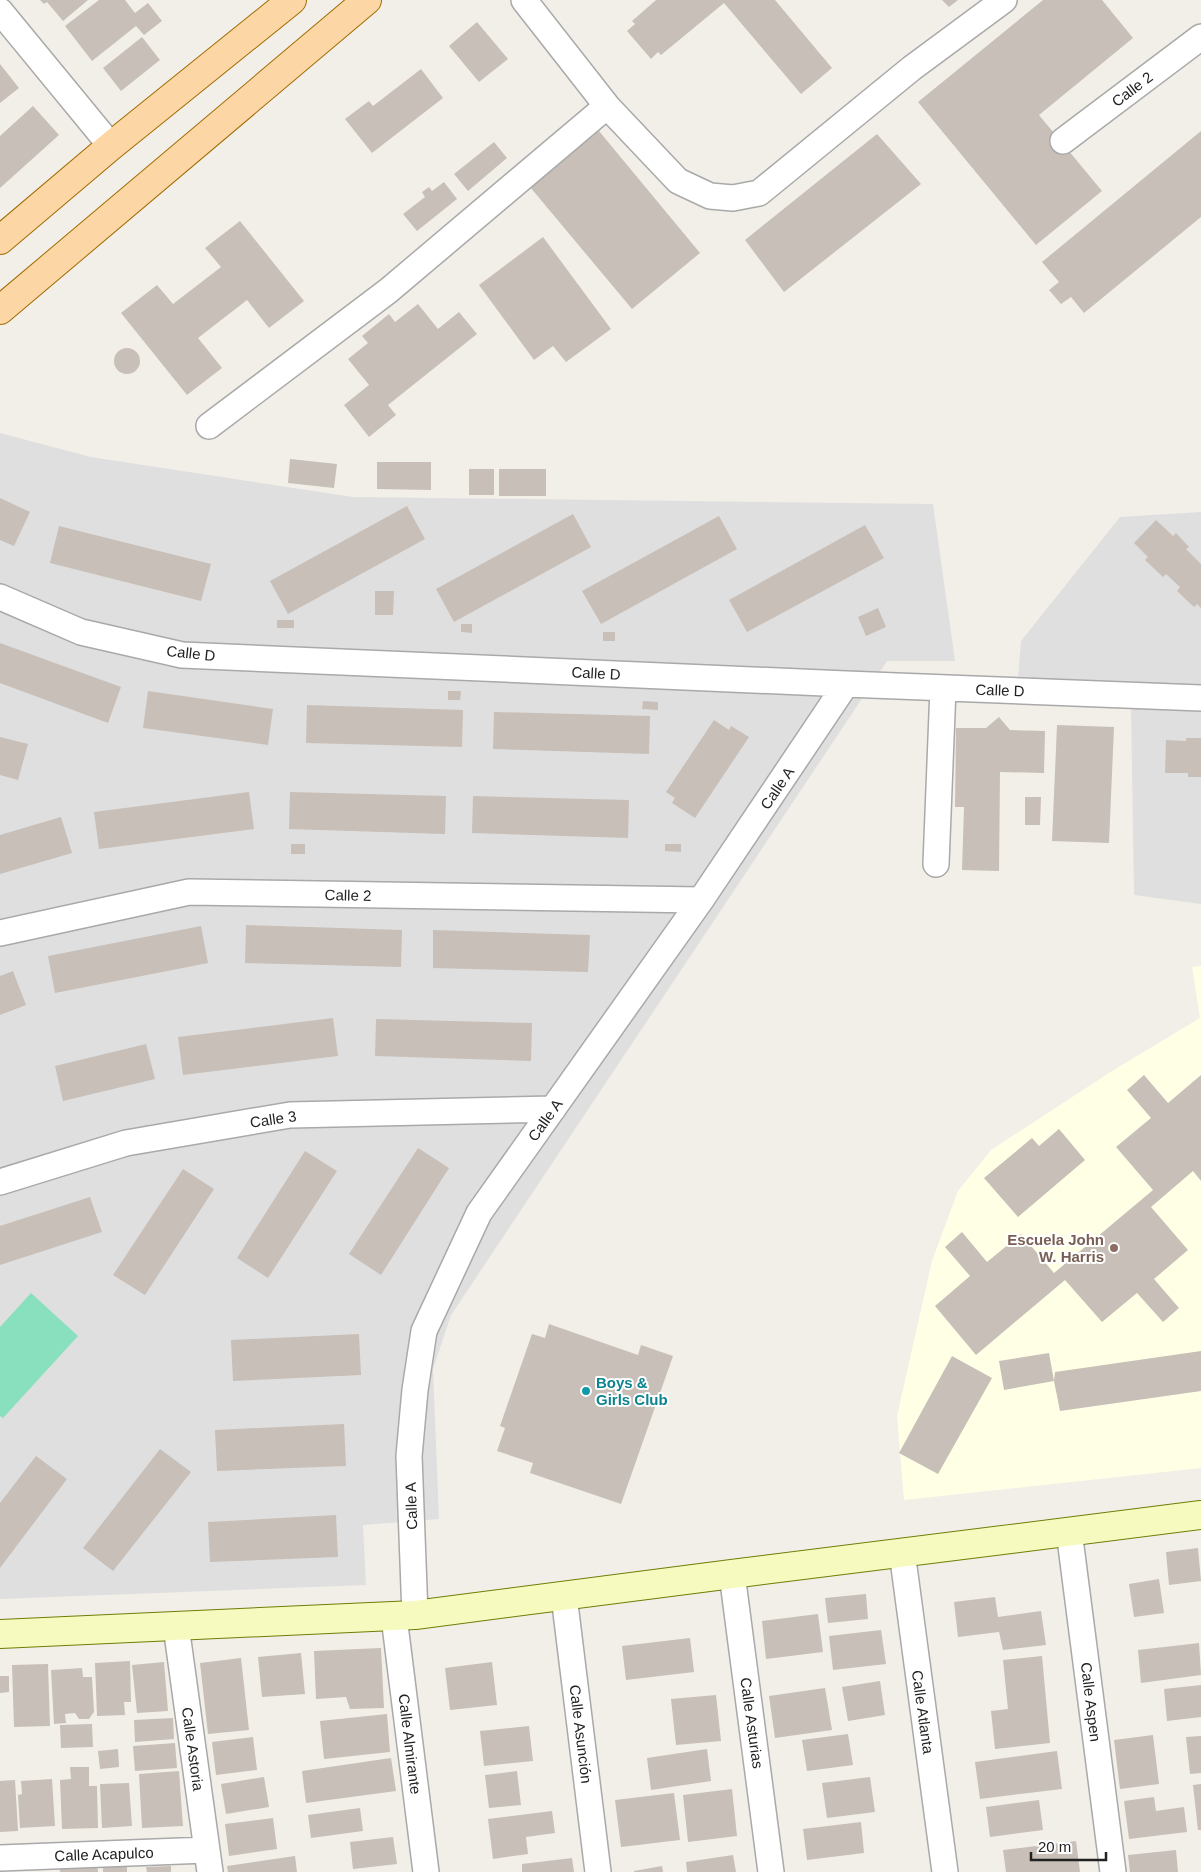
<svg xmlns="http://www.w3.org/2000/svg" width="1201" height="1872" viewBox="0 0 1201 1872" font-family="Arial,sans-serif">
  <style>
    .residential { fill: #e0dfdf }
    .education { fill: #ffffe5 }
    .pitch { fill: #88e0be }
    .building { fill: #c7bfb8 }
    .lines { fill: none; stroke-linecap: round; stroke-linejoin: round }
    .street-casing { stroke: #a9a9a9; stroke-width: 28 }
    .secondary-casing { stroke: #707d05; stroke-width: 30 }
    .primary-casing { stroke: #a06b00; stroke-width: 30 }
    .street { stroke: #fff; stroke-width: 25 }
    .secondary { stroke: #f7fabf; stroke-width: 28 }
    .primary { stroke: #fcd6a4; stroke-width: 28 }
    .education-dot { fill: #8d6e63; stroke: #fff; stroke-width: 2 }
    .culture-dot { fill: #0f9aa8; stroke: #fff; stroke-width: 2 }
    .labels { text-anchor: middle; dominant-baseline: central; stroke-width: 4; stroke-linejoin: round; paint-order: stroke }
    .street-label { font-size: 15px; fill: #222; stroke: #fff }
    .education-label { font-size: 15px; font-weight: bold; fill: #785e54; stroke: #fff; text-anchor: end }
    .culture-label { font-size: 15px; font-weight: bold; fill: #0d838f; stroke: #fff; text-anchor: start }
  </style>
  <rect width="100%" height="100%" fill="#f2efe9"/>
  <path class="residential" d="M0 433 91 457 353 497 933 504 955 661H887L451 1315 433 1369 439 1519 363 1525 366 1585 0 1599Z
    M1201 512V904L1134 895 1131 706 1016 703 1021 641 1120 517Z"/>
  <path class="education" d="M1201 966V1468L904 1500 897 1416 932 1261 958 1191 991 1150 1112 1071 1200 1018 1192 967Z"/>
  <path class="pitch" d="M31 1293 78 1336 3 1418 0 1416V1327Z"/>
  <path class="building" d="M40 0H88L63 21 47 2 44 4Z
    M99 0H125L135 13 148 3 162 21 144 35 136 26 92 61 65 26Z
    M656 0H775L832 68 801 94 724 3 661 55 658 52 651 59 627 31 635 24 632 21Z
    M942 0H958L949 7Z
    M1043 0H1102L1133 38 1039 115 1102 191 1036 245 918 102Z
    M477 22 508 59 479 82 449 46Z
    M142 37 160 60 121 91 103 68Z
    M0 64 19 88 0 103Z
    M421 69 443 98 372 153 345 119 369 101 373 106Z
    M33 106 59 135 0 188V136Z
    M599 131 700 253 632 309 530 187Z
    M1201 131V217L1084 313 1071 297 1061 304 1049 290 1059 282 1042 262Z
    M877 134 921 184 784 292 745 240Z
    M494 142 507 158 468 191 454 174Z
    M444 182 457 199 417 231 403 214 425 197 422 192 429 187 432 191Z
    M240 221 304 301 269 328 247 300 198 338 222 368 187 395 121 313 157 285 173 304 221 267 205 248Z
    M543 237 611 329 566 362 553 346 534 360 479 285Z
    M418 304 438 329 459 312 477 334 388 405 396 415 369 437 344 405 369 385 348 359 368 343 362 336 389 314 395 322Z
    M114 361a13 13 0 1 1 26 0a13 13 0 1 1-26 0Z
    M290 459 337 464 334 488 288 483Z
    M377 462H431V490L377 489Z
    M469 469H494V495H469Z
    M499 469H546V496H499Z
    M0 498 30 512 14 546 0 540Z
    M407 506 425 539 288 614 270 581Z
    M573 514 591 547 454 622 436 589Z
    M719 516 737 549 601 624 582 591Z
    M1156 520 1173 536 1176 533 1189 547 1186 549 1201 564V608L1197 604 1194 607 1177 591 1180 587 1166 574 1163 577 1145 560 1148 557 1134 543Z
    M865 525 884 558 747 632 729 600Z
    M59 526 211 564 201 601 50 563Z
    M375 591H394L393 615H375Z
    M878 608 886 627 866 636 858 617Z
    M277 620H294V628H277Z
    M461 624H472V633L461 632Z
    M603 632H615V641H603Z
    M0 643 121 687 108 723 0 683Z
    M148 691 273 709 268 745 143 728Z
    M448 691H461L460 700H448Z
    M643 701 658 702V710L642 709Z
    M307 705 463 710 462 747 306 743Z
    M494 712 650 716 649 754 493 749Z
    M999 717 1010 730 1045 731 1044 773 1000 772 999 871 962 870 964 807H955L956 728H986Z
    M714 720 729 730 731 726 749 737 695 818 672 803 675 798 666 792Z
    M1057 725 1114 727 1109 843 1052 841Z
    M0 737 28 744 18 780 0 775Z
    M1186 738H1201V777H1188V773H1165L1166 740 1186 741Z
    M249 792 254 829 99 849 94 812Z
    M290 792 446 796 445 834 289 829Z
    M473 796 629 800 628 838 472 833Z
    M1025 797H1041L1040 825H1025Z
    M61 817 72 853 0 874V835Z
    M291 844H305V854H291Z
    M665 844H681V852L665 851Z
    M246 925 402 930 401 967 245 963Z
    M201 926 208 963 55 993 48 956Z
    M433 930 590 935 588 972 433 968Z
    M13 971 26 1005 0 1015V976Z
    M333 1018 338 1056 183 1075 178 1037Z
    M376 1019 532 1023 531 1061 375 1056Z
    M146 1044 155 1079 63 1101 55 1066Z
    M1144 1075 1168 1103 1201 1075V1181L1193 1171 1151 1207 1188 1250 1154 1279 1179 1308 1163 1322 1137 1293 1102 1322 1065 1280 976 1355 935 1306 970 1276 945 1247 962 1232 987 1262 1021 1234 1054 1273 1153 1190 1116 1147 1151 1118 1127 1090Z
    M1059 1129 1085 1160 1018 1217 984 1178 1032 1138 1039 1146Z
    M418 1148 449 1168 381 1275 349 1254Z
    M305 1151 337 1171 268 1278 237 1258Z
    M183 1169 214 1189 145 1295 113 1275Z
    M90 1197 102 1232 0 1265V1226Z
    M549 1324 638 1355 641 1345 673 1356 621 1504 530 1473 533 1463 497 1451 505 1428 500 1426 532 1334 545 1338Z
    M359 1334 361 1375 233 1381 231 1340Z
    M1201 1351V1391L1060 1411 1054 1381 1055 1372Z
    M1049 1353 1054 1381 1004 1390 999 1361Z
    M952 1356 992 1378 938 1474 899 1453Z
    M344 1424 346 1466 217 1471 215 1430Z
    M160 1449 191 1472 113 1571 83 1548Z
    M36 1456 67 1479 0 1568V1503Z
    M336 1515 338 1557 210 1562 208 1522Z
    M1198 1548 1201 1581 1169 1585 1166 1552Z
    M1159 1579 1164 1613 1134 1617 1129 1584Z
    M866 1594 868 1619 828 1623 825 1598Z
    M995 1597 998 1617 1041 1611 1046 1645 1003 1650 999 1632 958 1637 954 1602Z
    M818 1614 823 1652 766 1659 762 1621Z
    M881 1630 886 1664 833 1670 829 1636Z
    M690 1638 694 1672 626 1680 622 1646Z
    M1199 1643 1201 1675 1141 1683 1138 1650Z
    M381 1648 384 1708 350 1709 346 1697 316 1699 314 1651Z
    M301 1653 305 1694 262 1697 258 1657Z
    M1042 1656 1050 1743 995 1749 991 1711 1008 1709 1003 1660Z
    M241 1658 249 1730 208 1734 200 1663Z
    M130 1661 131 1702H124L125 1715 97 1716 95 1663Z
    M164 1662 168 1711 137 1713 132 1665Z
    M492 1662 497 1705 450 1710 445 1668Z
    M48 1664 50 1726 14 1727 12 1665Z
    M82 1668 83 1677H92L94 1712 89 1719H79L75 1713 65 1714 66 1723 54 1724 51 1670Z
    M0 1676H9V1692L0 1693Z
    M880 1681 885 1715 848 1721 842 1687Z
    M1201 1685V1717L1167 1721 1164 1689Z
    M825 1688 832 1730 775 1738 769 1696Z
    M716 1695 721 1741 676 1745 671 1699Z
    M387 1714 390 1752 324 1759 320 1721Z
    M173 1718 174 1739 135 1742 134 1720Z
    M92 1724 93 1747 61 1748 60 1725Z
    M529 1726 533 1761 484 1766 480 1731Z
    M848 1734 853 1765 807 1771 802 1740Z
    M1153 1735 1159 1784 1120 1789 1114 1740Z
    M1201 1736V1773L1190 1774 1186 1737Z
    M253 1737 257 1770 216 1775 212 1742Z
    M175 1743 177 1768 135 1771 133 1746Z
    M118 1749 119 1767 100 1769 98 1751Z
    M707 1749 711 1781 651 1790 647 1758Z
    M1057 1751 1062 1789 980 1799 975 1762Z
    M391 1758 396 1791 306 1803 302 1771Z
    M70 1767H89V1786H97L98 1828 62 1829 60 1780 71 1779Z
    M179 1771 183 1826 142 1828 139 1774Z
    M517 1771 521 1805 489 1808 485 1775Z
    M264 1777 269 1807 226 1814 221 1784Z
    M870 1777 875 1812 827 1818 822 1783Z
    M52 1779 55 1826 20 1828 18 1795 22 1794 21 1781Z
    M15 1780 18 1831 0 1832V1781Z
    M129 1783 132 1826 102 1828 100 1784Z
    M1201 1784V1830H1198L1193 1785Z
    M732 1789 737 1836 688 1842 683 1795Z
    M674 1793 680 1840 621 1847 615 1800Z
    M1154 1797 1156 1811 1184 1807 1187 1832 1129 1839 1124 1801Z
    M1039 1800 1043 1830 990 1837 986 1807Z
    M360 1808 363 1831 311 1838 308 1815Z
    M552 1811 555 1833 526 1837 528 1854 493 1859 488 1819Z
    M273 1818 277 1849 229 1856 225 1824Z
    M861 1822 864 1853 807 1860 803 1829Z
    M393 1837 397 1864 353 1869 350 1842Z
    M1076 1841 1080 1872H1006L1003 1850Z
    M1176 1850 1178 1872H1130L1128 1855Z
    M733 1855 736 1872H687L686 1862Z
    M295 1856 297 1872H228L227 1866Z
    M572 1858 574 1872H522V1864Z
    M97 1863 98 1872H60L59 1865Z
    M127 1864V1872H103V1865Z
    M171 1866V1872H147L146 1867Z
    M662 1866 663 1872H634V1871Z"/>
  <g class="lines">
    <defs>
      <path id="street" d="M524 0 607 106 678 181 710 196 733 198 759 193 912 68 1004 0
        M0 11 111 146
        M1063 141 1201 37
        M209 426 388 291 607 106
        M0 597 81 632 182 655 846 684 1201 698
        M936 864 943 688
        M0 933 189 892 701 900
        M0 1182 126 1143 290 1115 553 1109
        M1069 1531 1113 1872
        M902 1552 945 1872
        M732 1574 771 1872
        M564 1596 598 1872
        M415 1615 409 1456 415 1390 424 1331 479 1213 701 900 846 684
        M394 1617 426 1872
        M176 1626 210 1872
        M0 1858 207 1850"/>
      <path id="secondary" d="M0 1634 415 1615 732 1574 1201 1515"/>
      <path id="primary" d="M0 240 111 146 292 0
        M0 310 367 0"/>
    </defs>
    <use href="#street" class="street-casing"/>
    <use href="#secondary" class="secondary-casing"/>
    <use href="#primary" class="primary-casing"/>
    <use href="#street" class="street"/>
    <use href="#secondary" class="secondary"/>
    <use href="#primary" class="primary"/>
  </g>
  <circle class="education-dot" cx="1114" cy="1248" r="5"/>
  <circle class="culture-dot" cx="586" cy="1391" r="5"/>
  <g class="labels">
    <g class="street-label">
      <text transform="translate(1132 89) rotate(-37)">Calle 2</text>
      <text transform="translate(191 653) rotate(6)">Calle D</text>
      <text transform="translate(596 673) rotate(3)">Calle D</text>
      <text transform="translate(1000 690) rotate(2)">Calle D</text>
      <text transform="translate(777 788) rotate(-56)">Calle A</text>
      <text transform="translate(348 895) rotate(1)">Calle 2</text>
      <text transform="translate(273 1119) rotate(-8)">Calle 3</text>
      <text transform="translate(545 1120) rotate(-55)">Calle A</text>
      <text transform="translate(411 1506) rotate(-92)">Calle A</text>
      <text transform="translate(1091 1702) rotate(83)">Calle Aspen</text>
      <text transform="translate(923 1712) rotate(82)">Calle Atlanta</text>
      <text transform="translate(752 1723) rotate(82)">Calle Asturias</text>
      <text transform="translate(581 1734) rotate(83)">Calle Asunción</text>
      <text transform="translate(410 1744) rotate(83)">Calle Almirante</text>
      <text transform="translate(193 1749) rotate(82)">Calle Astoria</text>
      <text transform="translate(104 1854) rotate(-2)">Calle Acapulco</text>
    </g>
    <g class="education-label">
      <text x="1104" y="1239">Escuela John<tspan x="1104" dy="17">W. Harris</tspan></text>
    </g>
    <g class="culture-label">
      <text x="596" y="1382">Boys &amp;<tspan x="596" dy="17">Girls Club</tspan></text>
    </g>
  </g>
  <path d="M1031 1852v8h75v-8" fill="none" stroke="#222222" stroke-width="2.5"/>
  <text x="1038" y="1852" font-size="15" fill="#222222" stroke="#ffffff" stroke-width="4" paint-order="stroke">20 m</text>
</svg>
